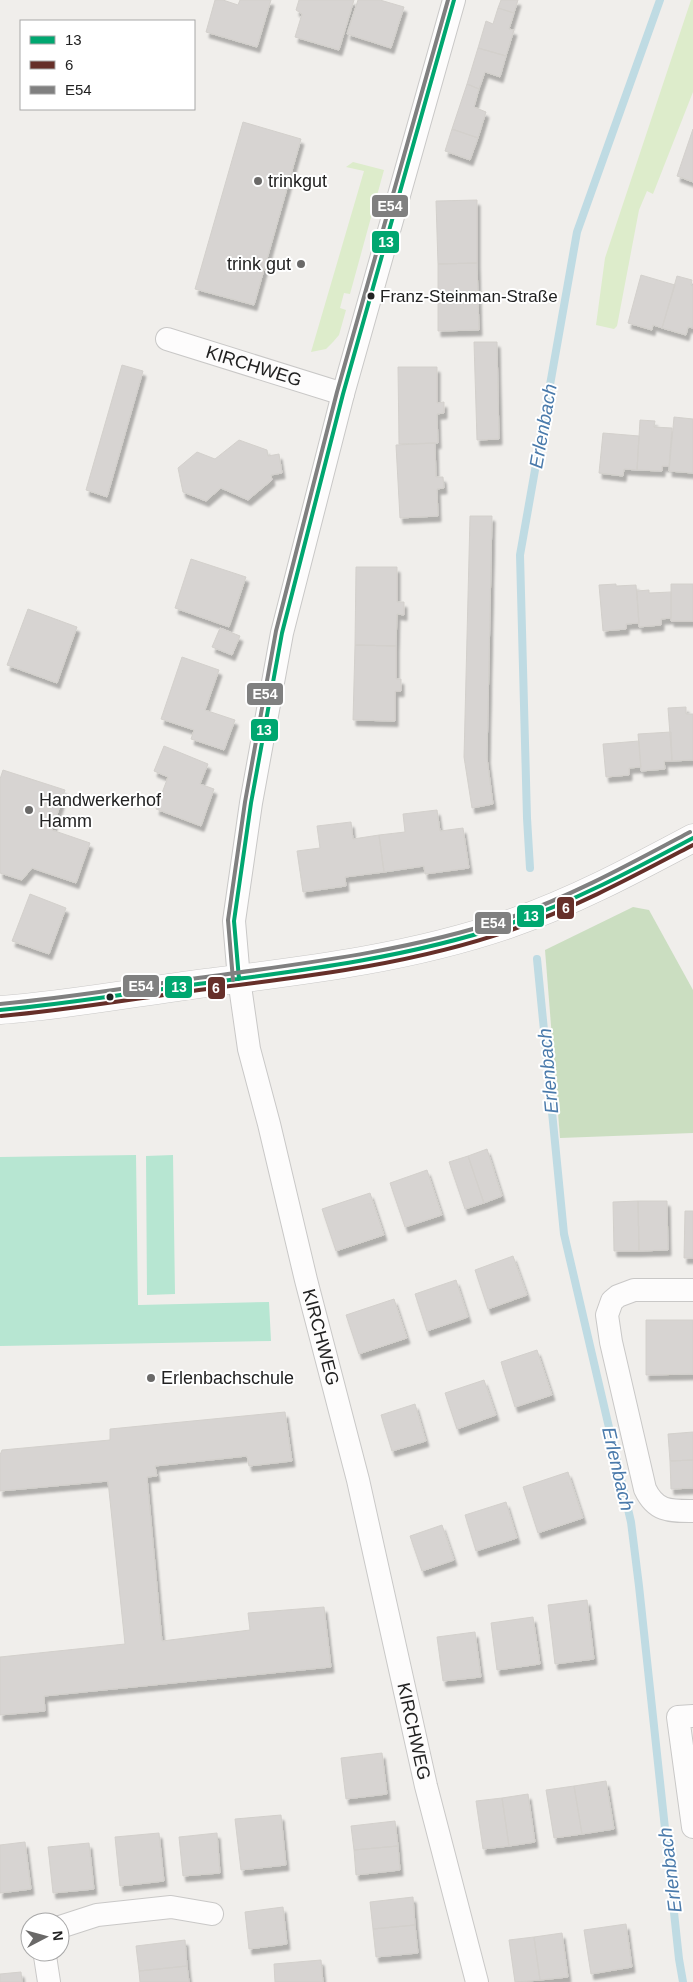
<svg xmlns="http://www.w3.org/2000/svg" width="693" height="1982" viewBox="0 0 693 1982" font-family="Arial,sans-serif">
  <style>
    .grass { fill: #ddeccb }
    .forest { fill: #cbdec1 }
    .pitch { fill: #b7e6d2 }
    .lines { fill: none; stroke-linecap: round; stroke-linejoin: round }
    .stream { stroke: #bfdbe3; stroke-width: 8 }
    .building { fill: #d7d4d2; stroke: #d3d0cc; filter: url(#shadow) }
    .minor-casing { stroke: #c9c8c7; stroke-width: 24 }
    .tertiary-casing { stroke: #c9c8c7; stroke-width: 29 }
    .minor { stroke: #fdfcfc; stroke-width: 22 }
    .tertiary { stroke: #fdfcfc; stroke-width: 28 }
    .bus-1-casing { stroke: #fff; stroke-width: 8 }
    .bus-2-casing { stroke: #fff; stroke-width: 8 }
    .bus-3-casing { stroke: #fff; stroke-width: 8 }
    .bus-1 { stroke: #00a770; stroke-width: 4 }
    .bus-2 { stroke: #662f29; stroke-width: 4 }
    .bus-3 { stroke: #808080; stroke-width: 4 }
    .poi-dot { fill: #6a6968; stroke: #fff; stroke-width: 2 }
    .bus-dot { fill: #222; stroke: #fff; stroke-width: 2 }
    .labels { text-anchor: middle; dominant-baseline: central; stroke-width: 4; stroke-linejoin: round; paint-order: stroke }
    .bus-label { font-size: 17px; fill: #222; stroke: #fff; text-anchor: start }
    .poi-label { font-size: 18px; fill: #222; stroke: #fff; text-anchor: start }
    .street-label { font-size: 18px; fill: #222; stroke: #fff }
    .water-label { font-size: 19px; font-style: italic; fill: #4a7aab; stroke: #fff }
    .line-badge { stroke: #fff; stroke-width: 2 }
    .badge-label { font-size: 14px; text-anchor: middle; font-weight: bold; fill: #fff }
  </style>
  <defs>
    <filter id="shadow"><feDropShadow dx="3" dy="5.5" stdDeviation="1" flood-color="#0004"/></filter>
  </defs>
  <rect width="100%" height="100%" fill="#f0eeeb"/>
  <path class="grass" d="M691 0H693V92L653 194 647 191 639 210 617 326 614 329 596 325 605 258Z
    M353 162 384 170 350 294 344 293 340 308 346 310 339 335 333 342 326 349 311 352 364 171 346 167Z"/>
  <path class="forest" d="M633 907 649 910 693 990V1133L560 1138 545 950Z"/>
  <path class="pitch" d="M136 1155 138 1305 269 1302 271 1341 0 1346V1157Z
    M173 1155 175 1294 147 1295 146 1156Z"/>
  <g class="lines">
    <path class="stream" d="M530 868 527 818 520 555 577 232 660 0
      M537 959 564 1234 631 1522 639 1586 679 1959 683 1982"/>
  </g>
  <path class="building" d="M215 0H223L238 5 240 0H271L257 47 206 32Z
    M299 0H354L339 50 295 37 302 14 296 10Z
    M358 0H380L404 7 391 48 347 34Z
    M501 0H518L514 13 498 8Z
    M498 8 514 13 509 29 514 30 506 56 478 48 486 21 493 24Z
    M478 48 506 56 500 77 485 72 479 89 467 84Z
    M467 84 479 89 474 107 486 112 478 138 452 129Z
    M243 122 301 139 254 305 195 289Z
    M452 129 478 138 470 160 445 151Z
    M693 129V182L677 176Z
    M477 200V263L438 264 436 201Z
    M477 263 479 330 438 331V264Z
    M641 275 675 285 662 328 653 325 652 330 628 323Z
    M677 276 692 280 691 285 693 286V328L688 327 686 335 662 328Z
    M474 342H497L499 439 477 440Z
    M122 365 143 371 107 497 86 490Z
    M398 367H437V403L444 402V413L437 414 438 443 399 444Z
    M674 417 693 419V473L669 471Z
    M640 420 655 421 654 427 672 428 669 466H662V471L637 470Z
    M603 433 639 436 637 470 624 469 623 476 599 473Z
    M239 440 267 450 268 456 279 454 282 473 271 475 272 480 248 500 221 488 206 501 183 492 178 468 197 452 215 459Z
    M435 443 436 477H443L444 488 437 489 438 516 400 518 396 445Z
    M470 516H492L487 758 493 804 472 808 464 757Z
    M191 559 246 577 229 627 175 608Z
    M356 567H397V602H404V615L397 614 396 646 355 645Z
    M616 584V586L636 585 639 623 626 624V629L603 631 599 585Z
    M671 584H693V621H671Z
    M649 590V593L671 592V618L661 619V625L639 627 637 591Z
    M28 609 77 627 57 683 7 665Z
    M220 628 240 636 232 655 212 647Z
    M355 645 396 646V679H401V691H395V721L353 720Z
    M182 657 219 670 205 710 235 720 224 750 191 739 194 730 161 719Z
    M686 707V714H693V760L672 761 668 708Z
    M671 732 672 761H664L665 769 641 771 638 734Z
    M639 741 641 767 629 768V775L606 777 603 744Z
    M164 746 208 764 200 784 214 789 201 826 156 809 168 777 154 771Z
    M3 770 65 790 52 830 90 843 76 883 32 868 22 880 0 873V779Z
    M437 810 440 831 463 828 469 868 425 874 424 866 384 872 379 835 405 832 403 814Z
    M351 822 353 839 379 835 384 872 345 877 346 886 303 892 297 851 320 848 317 826Z
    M30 894 66 908 49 954 12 941Z
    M487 1149 502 1196 484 1203 468 1156Z
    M468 1156 484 1203 465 1209 449 1162Z
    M427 1170 442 1215 405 1227 390 1183Z
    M370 1193 384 1235 336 1251 322 1209Z
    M638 1201H667L668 1250 639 1251Z
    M638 1201 639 1251H614L613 1202Z
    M685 1211H693V1258H684Z
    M513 1256 527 1295 488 1309 475 1270Z
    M456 1280 468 1317 427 1331 415 1294Z
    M394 1299 407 1338 359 1354 346 1315Z
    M646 1320H693V1374L646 1375Z
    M537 1350 552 1395 515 1407 501 1362Z
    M484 1380 496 1415 457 1429 445 1393Z
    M415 1404 426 1441 392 1451 381 1415Z
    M285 1412 292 1461 249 1466 247 1456 155 1466 157 1476 147 1477 162 1641 250 1630 248 1613 324 1607 331 1667 44 1696 45 1711 0 1715V1657L125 1644 108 1481 0 1491V1455L2 1450 110 1440V1429Z
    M693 1432V1460L670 1461 668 1434Z
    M693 1460V1488L671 1489 670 1461Z
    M568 1472 583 1518 538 1533 523 1487Z
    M506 1502 517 1538 476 1551 465 1515Z
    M442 1525 454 1560 422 1571 410 1536Z
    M587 1600 594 1659 555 1664 548 1605Z
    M533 1617 540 1664 497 1670 491 1623Z
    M475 1632 481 1677 443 1681 437 1637Z
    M382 1753 387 1794 346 1799 341 1758Z
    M606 1781 614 1829 582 1834 574 1786Z
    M574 1786 582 1834 554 1838 546 1790Z
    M528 1794 535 1842 509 1846 502 1798Z
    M502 1798 509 1846 483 1849 476 1801Z
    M281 1815 286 1865 241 1870 235 1819Z
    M395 1821 398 1846 354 1850 351 1826Z
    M159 1833 164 1881 120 1886 115 1837Z
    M217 1833 220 1873 183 1876 179 1837Z
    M25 1842 31 1889 0 1893V1845Z
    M89 1843 94 1889 53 1893 48 1847Z
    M398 1846 400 1870 356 1875 354 1850Z
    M413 1897 415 1925 373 1929 370 1902Z
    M283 1907 287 1944 249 1949 245 1912Z
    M626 1924 632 1967 591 1974 584 1930Z
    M415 1925 418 1953 376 1957 373 1929Z
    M562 1933 568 1977 540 1980 534 1937Z
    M534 1937 540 1980 515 1982 509 1940Z
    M185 1940 187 1966 139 1971 136 1946Z
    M321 1960 323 1982H275L274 1964Z
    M187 1966 189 1982H140L139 1971Z
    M21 1972 22 1982H0V1974Z"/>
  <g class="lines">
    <defs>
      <g id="minor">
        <path id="s1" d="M454 0 343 394 282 633 251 803 234 921 239 979 249 1049 269 1124 306 1280 358 1480 426 1786 477 1982"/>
        <path id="s2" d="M167 339 343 394"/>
        <path d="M693 1290H634L618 1296 612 1301 607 1315 611 1342 645 1489C656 1512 670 1511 693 1511"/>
        <path d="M693 1716 678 1717 693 1827"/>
        <path d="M60 1927 97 1915 171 1907 212 1914"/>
        <path d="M47 1952 45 1956 49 1982"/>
      </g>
      <path id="tertiary" d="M0 1010C69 1005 137 992 206 983 309 970 410 958 509 924 573 902 633 870 693 838"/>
    </defs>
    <use href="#minor" class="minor-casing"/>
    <use href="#tertiary" class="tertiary-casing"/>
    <use href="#minor" class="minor"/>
    <use href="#tertiary" class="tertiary"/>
    <defs>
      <path id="bus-1" d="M239 979 234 921 251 803 282 633 343 394 454 0
        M0 1010C69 1004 137 992 206 983 308 970 410 957 509 924 573 902 633 870 693 838"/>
      <path id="bus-2" d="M1 1016C70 1010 138 998 207 989 310 976 413 964 511 930 575 908 634 876 693 845"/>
      <path id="bus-3" d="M233 980 228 920 245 802 276 631 337 392 448 0
        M0 1004C69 998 137 986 206 977 307 963 408 951 506 919 570 897 630 864 690 832"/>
    </defs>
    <use href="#bus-1" class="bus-1-casing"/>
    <use href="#bus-2" class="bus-2-casing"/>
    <use href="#bus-3" class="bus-3-casing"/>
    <use href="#bus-1" class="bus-1"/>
    <use href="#bus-2" class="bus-2"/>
    <use href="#bus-3" class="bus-3"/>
  </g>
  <g class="poi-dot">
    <circle cx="258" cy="181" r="5"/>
    <circle cx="301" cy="264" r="5"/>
    <circle cx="29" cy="810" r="5"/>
    <circle cx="151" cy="1378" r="5"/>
  </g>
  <g class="bus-dot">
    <circle cx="371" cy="296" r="4.5"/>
    <circle cx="110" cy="997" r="4.5"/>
  </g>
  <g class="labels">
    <g class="bus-label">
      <text x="380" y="296">Franz-Steinman-Straße</text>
    </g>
    <g class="poi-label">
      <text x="268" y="181">trinkgut</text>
      <text x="291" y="264" text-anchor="end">trink gut</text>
      <text x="39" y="800">Handwerkerhof<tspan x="39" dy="21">Hamm</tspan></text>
      <text x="161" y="1378">Erlenbachschule</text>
    </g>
    <g class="street-label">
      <text stroke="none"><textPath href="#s2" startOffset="91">KIRCHWEG</textPath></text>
      <text stroke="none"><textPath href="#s1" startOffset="1374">KIRCHWEG</textPath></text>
      <text stroke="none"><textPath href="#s1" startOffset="1779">KIRCHWEG</textPath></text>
    </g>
    <g class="water-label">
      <text transform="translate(543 426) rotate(-80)">Erlenbach</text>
      <text transform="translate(548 1071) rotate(-95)">Erlenbach</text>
      <text transform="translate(618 1469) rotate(77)">Erlenbach</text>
      <text transform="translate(670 1870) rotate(-97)">Erlenbach</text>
    </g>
  </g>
  <g class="line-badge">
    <rect x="371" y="194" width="38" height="24" rx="5" fill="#808080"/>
    <rect x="371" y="230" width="29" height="24" rx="5" fill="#00a770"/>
    <rect x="246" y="682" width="38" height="24" rx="5" fill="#808080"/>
    <rect x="250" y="718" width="29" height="24" rx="5" fill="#00a770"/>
    <rect x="556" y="896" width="19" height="24" rx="5" fill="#662f29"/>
    <rect x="516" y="904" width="29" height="24" rx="5" fill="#00a770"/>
    <rect x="474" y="911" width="38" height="24" rx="5" fill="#808080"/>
    <rect x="122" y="974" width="38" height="24" rx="5" fill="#808080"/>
    <rect x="164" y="975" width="29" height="24" rx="5" fill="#00a770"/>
    <rect x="207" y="976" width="19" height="24" rx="5" fill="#662f29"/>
  </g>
  <g class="badge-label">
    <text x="390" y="211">E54</text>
    <text x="386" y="247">13</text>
    <text x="265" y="699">E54</text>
    <text x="264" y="735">13</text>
    <text x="566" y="913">6</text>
    <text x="531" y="921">13</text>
    <text x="493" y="928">E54</text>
    <text x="141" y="991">E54</text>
    <text x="179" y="992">13</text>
    <text x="216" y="993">6</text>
  </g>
  <rect x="20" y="20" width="175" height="90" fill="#ffffff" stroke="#a7a7a7"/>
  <rect x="30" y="36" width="25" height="8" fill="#00a770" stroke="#a7a7a7"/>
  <text x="65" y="45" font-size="15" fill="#222222">13</text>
  <rect x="30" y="61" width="25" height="8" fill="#662f29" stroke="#a7a7a7"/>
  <text x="65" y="70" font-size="15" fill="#222222">6</text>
  <rect x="30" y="86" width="25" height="8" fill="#808080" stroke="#a7a7a7"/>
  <text x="65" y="95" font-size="15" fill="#222222">E54</text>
  <g transform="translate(45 1937) rotate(84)"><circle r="24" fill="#ffffff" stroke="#a7a7a7"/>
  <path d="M0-4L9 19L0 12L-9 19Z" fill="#6a6968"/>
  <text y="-8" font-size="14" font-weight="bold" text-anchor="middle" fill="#222222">N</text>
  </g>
</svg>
